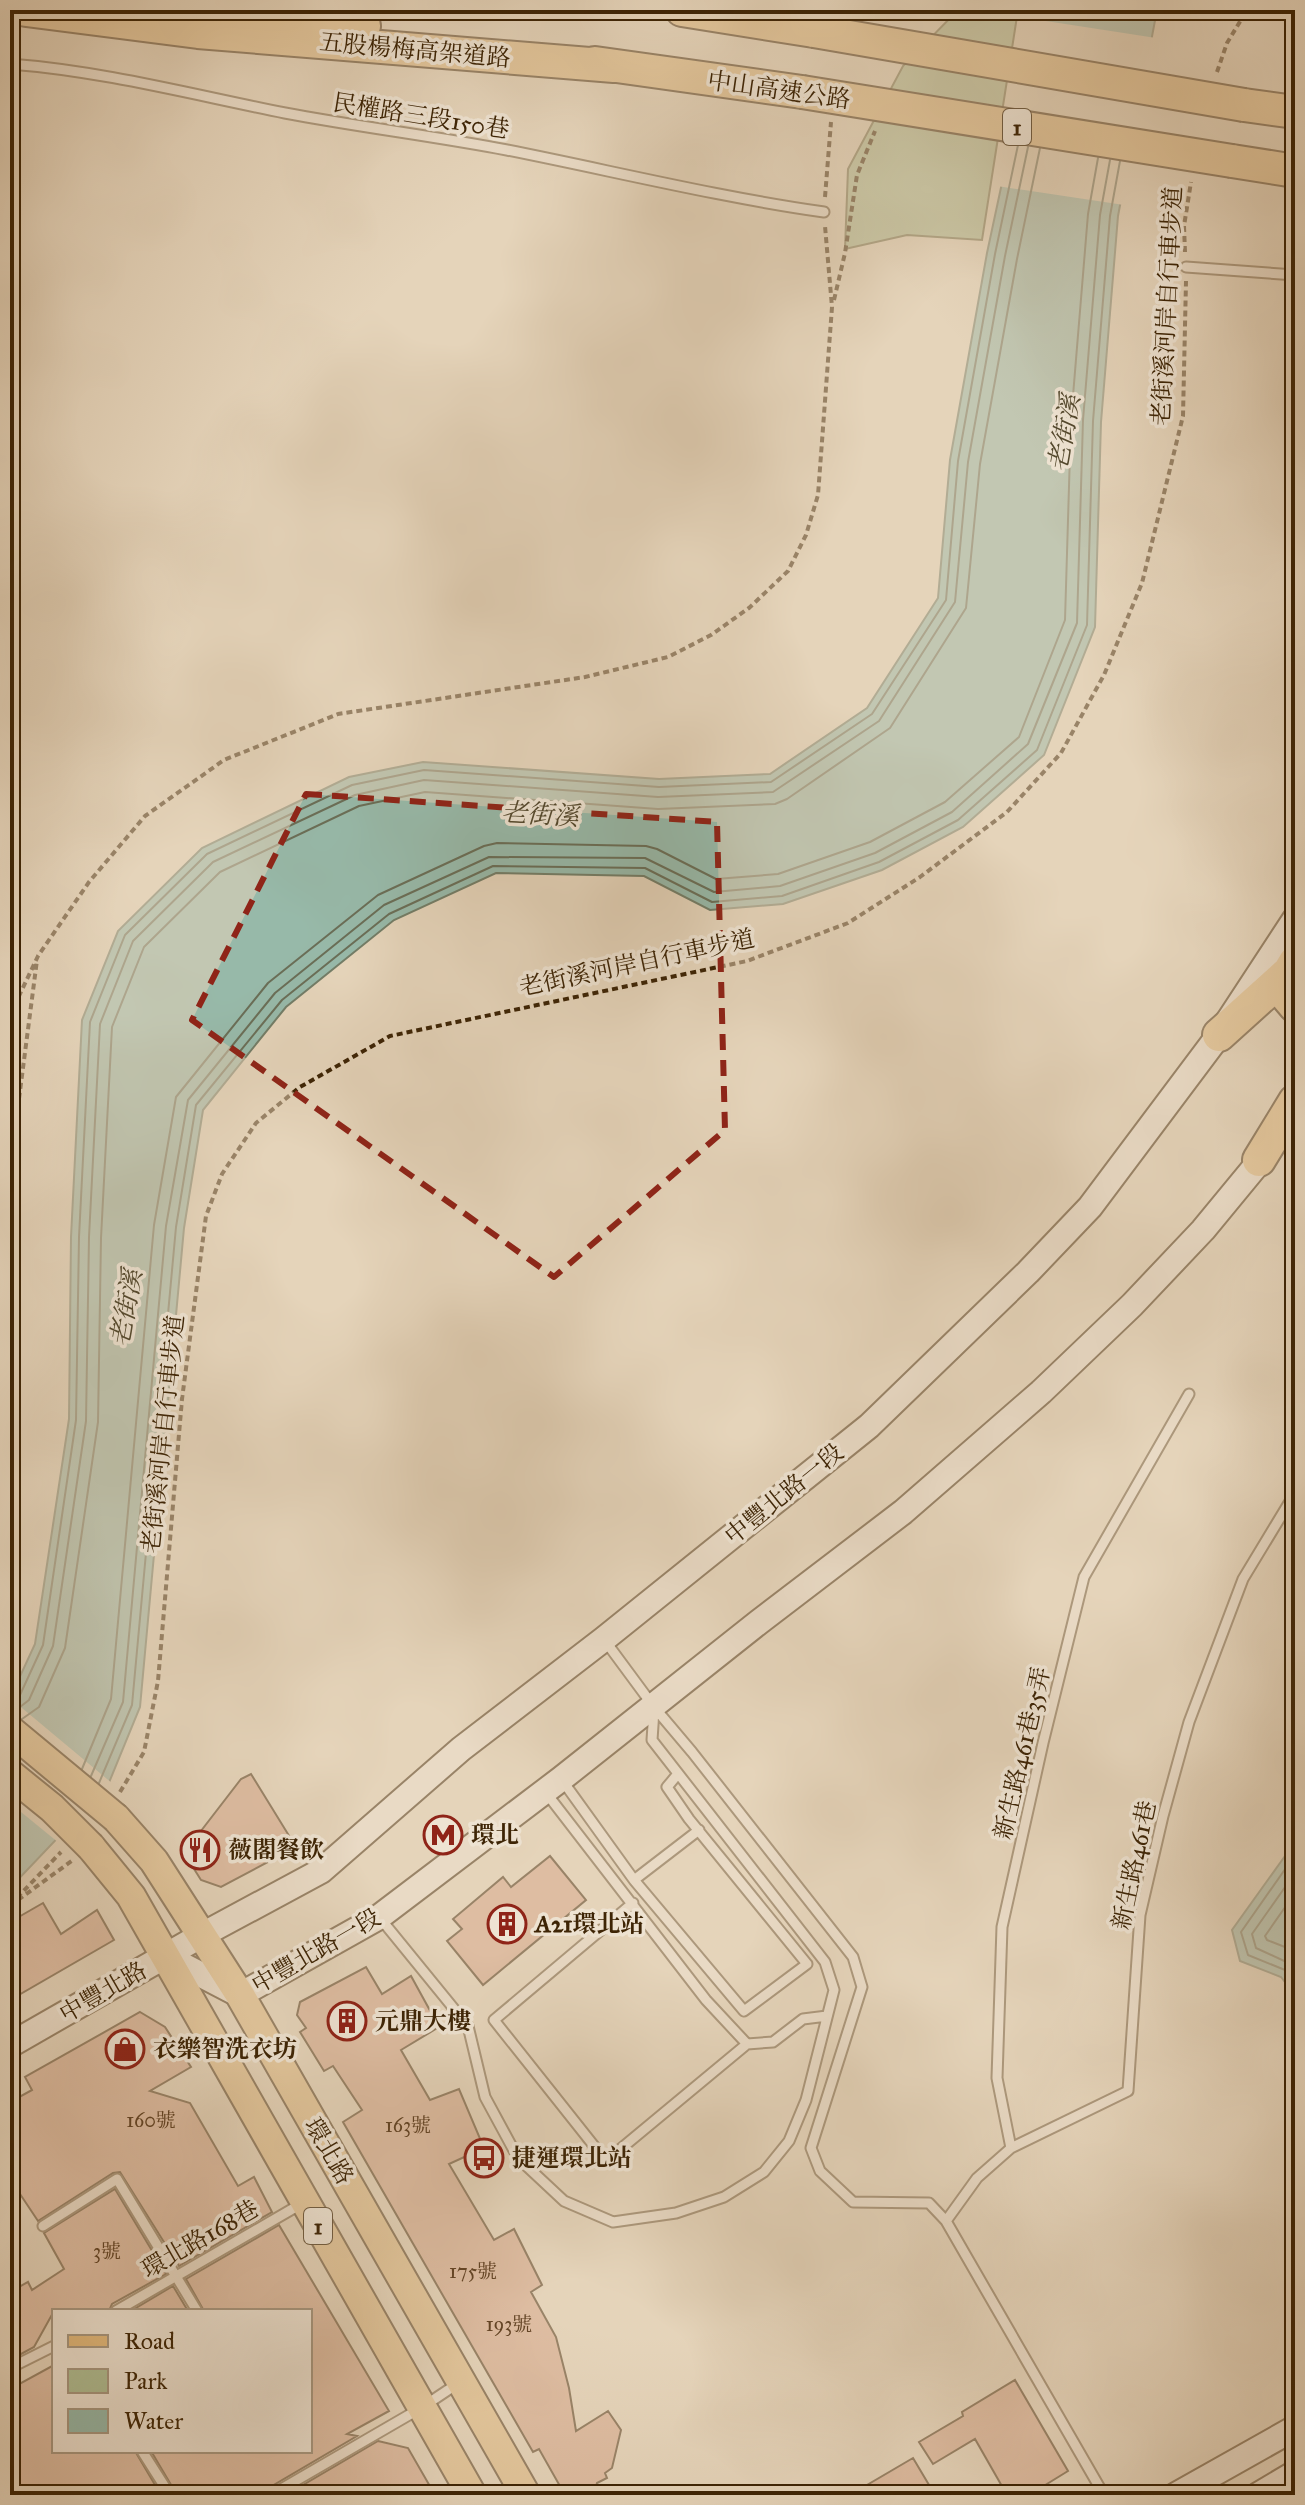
<svg xmlns="http://www.w3.org/2000/svg" width="1305" height="2505" viewBox="0 0 1305 2505" font-family="'IM FELL Great Primer','Noto Serif TC',serif">
  <style>
    .green { fill: #afbe94; stroke: #76714c; stroke-width: 2 }
    .water { fill: #97b9a9; stroke: #737d67; stroke-width: 2 }
    .pier { fill: #e5d4ba }
    .lines { fill: none; stroke-linecap: round; stroke-linejoin: round }
    .shore { stroke: #6a6e57; stroke-width: 2 }
    .building { fill: #d4a286; stroke: #3d2405; stroke-width: 2 }
    .service-casing { stroke: #675032; stroke-width: 13 }
    .secondary-casing { stroke: #3d2405; stroke-width: 28 }
    .primary-casing { stroke: #3d2405; stroke-width: 32 }
    .motorway-casing { stroke: #3d2405; stroke-width: 36 }
    .path { stroke: #3d2405; stroke-width: 4; stroke-dasharray: 6 4; stroke-linecap: butt }
    .service { stroke: #eee3d2; stroke-width: 9 }
    .secondary { stroke: #eee3d2; stroke-width: 24 }
    .primary { stroke: #e2ba7d; stroke-width: 28 }
    .motorway { stroke: #e2ba7d; stroke-width: 32 }
    .primary-bridge-casing { stroke: #3d2405; stroke-width: 32; stroke-linecap: butt }
    .motorway-bridge-casing { stroke: #3d2405; stroke-width: 36; stroke-linecap: butt }
    .primary-bridge { stroke: #e2ba7d; stroke-width: 28 }
    .motorway-bridge { stroke: #e2ba7d; stroke-width: 32 }
    .marked { fill: none; stroke: #8f2418; stroke-width: 6; stroke-dasharray: 16 10; stroke-linejoin: round }
    .labels { text-anchor: middle; dominant-baseline: central; stroke-width: 7; stroke-linejoin: round; paint-order: stroke }
    .number-label { font-size: 20px; fill: #634425 }
    .shield { fill: #eee3d2; stroke: #725d42; stroke-width: 2 }
    .shield-label { font-size: 22px; font-weight: bold; fill: #3d2405 }
    .street-label { font-size: 24px; fill: #3d2405; stroke: #eee3d2 }
    .poi-label { font-size: 24px; font-weight: bold; fill: #3d2405; stroke: #eee3d2; text-anchor: start }
    .water-label { font-size: 26px; font-style: italic; fill: #54492e; stroke: #eee3d2 }
  </style>
  <rect width="100%" height="100%" fill="#e5d4ba"/>
  <filter id="stains"><feTurbulence type="fractalNoise" baseFrequency=".0025" numOctaves="4"/><feColorMatrix values="0 0 0 0 .2 0 0 0 0 .09 0 0 0 0 .02 0 0 0 .5 -.17"/></filter>
  <radialGradient id="worn" r=".72"><stop offset=".6" stop-color="#630" stop-opacity="0"/><stop offset="1" stop-color="#630" stop-opacity=".3"/></radialGradient>
  <path class="green" d="M958 10H1018L982 240 907 235 845 249 848 169 903 66Z"/>
  <path class="water" d="M1039 10H1157L1118 216 1101 422 1095 627 1044 755 963 827 882 870 783 904 710 910 644 876 496 873 394 920 286 1007 203 1110 184 1228 140 1707 108 1785 10 1888V1698L35 1644 69 1419 71 1237 82 1020 118 931 202 848 349 777 423 762 659 779 770 774 867 708 938 598 950 460 987 253Z
    M1295 1842V1995L1281 1977 1240 1961 1232 1930Z"/>
  <path class="pier" d="M1033 19 1156 38 1124 205 997 186Z
    M10 1698 113 1784 59 1843 10 1803Z"/>
  <g class="lines">
    <path class="shore" d="M10 1699 20 1695 43 1645 76 1420 79 1237 90 1022 125 935 207 854 352 785 424 770 659 787 771 782 872 714 946 600 958 461 995 254 1018 145
      M10 1709 20 1707 29 1700 53 1646 86 1421 89 1237 100 1024 133 941 213 862 355 795 424 780 658 797 773 792 879 721 955 602 968 462 1005 256 1028 147
      M22 1719 39 1707 65 1648 98 1422 101 1238 112 1027 144 947 220 872 359 806 425 792 658 809 775 804 787 799 890 728 966 608 980 464 1017 259 1040 148
      M82 1769 111 1699 154 1225 176 1097 268 983 378 895 484 846 497 843 646 846 657 849 716 879 778 874 870 842 945 802 1019 737 1065 620 1071 420 1088 214 1098 158
      M91 1776 123 1702 166 1226 188 1100 275 993 384 905 489 857 645 858 714 892 780 886 875 853 952 812 1028 744 1077 623 1083 420 1100 215 1110 160
      M99 1783 132 1705 176 1227 196 1105 282 1000 389 914 493 866 645 868 712 902 782 896 879 862 958 820 1037 750 1087 625 1093 421 1110 216 1120 161
      M1295 1855 1241 1932 1248 1955 1285 1970 1295 1982
      M1295 1873 1252 1934 1256 1948 1295 1966
      M1295 1893 1265 1936 1267 1940 1295 1951"/>
  </g>
  <path class="building" d="M251 1774 296 1847 221 1887 201 1880 184 1853 241 1779Z
    M550 1856 586 1900 483 1985 447 1941 462 1929 453 1919 503 1877 511 1887Z
    M43 1903 61 1934 97 1910 114 1940 10 2000V1922Z
    M366 1967 382 1994 411 1976 439 2027 401 2050 430 2100 459 2089 484 2148 449 2164 494 2240 514 2229 542 2285 531 2292 556 2337 569 2388 576 2431 608 2411 621 2430 612 2468 605 2473 607 2478 597 2483 594 2495H565L539 2449 533 2452 343 2122 362 2110 333 2066 324 2071 300 2032 306 2028 297 2015 300 2002Z
    M140 2012 165 2027 191 2067 150 2091 190 2103 238 2186 254 2177 272 2212 179 2266 120 2172 113 2173 38 2221 10 2179V2102L32 2090 25 2077Z
    M115 2189 166 2274 112 2304 109 2311H54L34 2347 10 2360V2292L28 2282 32 2290 64 2269 44 2233Z
    M279 2225 389 2411 347 2434 357 2436 267 2489 264 2495H177L151 2451H310V2311H204L186 2279Z
    M173 2286 188 2311H131Z
    M54 2365V2451H135L161 2495H26L10 2469V2389Z
    M1015 2380 1068 2471 1029 2495H1007L975 2439 933 2464 919 2442 963 2416 962 2412Z
    M378 2441 408 2448 435 2495H286Z
    M913 2458 935 2495H850Z"/>
  <g class="lines">
    <defs>
      <path id="service" d="M10 64C103 71 194 95 285 113 359 127 434 136 507 150 613 171 718 197 824 212
        M1186 267 1295 275
        M606 1642 654 1707 692 1752 853 1957 862 1987 811 2148 820 2171 853 2202 929 2203 946 2221 1104 2495
        M562 1780 634 1880 744 2011 807 1964 689 1819 667 1787 677 1775
        M547 1794 706 2000 747 2044 773 2042 803 2019 827 2016
        M634 1880 699 1830
        M633 1903 494 2020 606 2161 747 2044
        M380 1918 468 2026 485 2097 518 2158 564 2201 613 2222 676 2213 724 2197 764 2172 789 2141 806 2100 834 1990 825 1962 652 1740 654 1710
        M1011 2148 997 2078 1002 1927 1043 1743 1084 1577 1189 1394
        M946 2221 977 2178 1011 2148 1128 2091 1140 1915 1163 1816 1189 1722 1243 1579 1295 1493
        M43 2226 117 2179 197 2311
        M116 2311 301 2204
        M10 2368 54 2346
        M142 2451 170 2495
        M10 2489 14 2495
        M271 2495 421 2408 457 2384"/>
      <path id="secondary" d="M165 1956 240 1995 379 1917 561 1779 759 1622 903 1512 1041 1392 1132 1305 1203 1230 1269 1150
        M10 2045 202 1935 321 1871 461 1749 604 1639 869 1426 1028 1272 1090 1207 1219 1035 1295 919
        M1176 2495 1295 2428
        M1258 2495 1295 2473"/>
      <path id="primary" d="M116 1818 154 1861 240 1995 526 2495
        M91 1847 131 1896 472 2495"/>
      <path id="motorway" d="M26 10 198 32 614 66
        M262 10 364 26
        M682 10 814 31
        M595 63 802 92
        M1244 105 1295 112
        M1232 161 1295 171
        M1289 972 1284 993 1295 1006
        M1219 1035 1289 972 1295 962
        M1259 1160 1295 1101"/>
    </defs>
    <use href="#service" class="service-casing"/>
    <use href="#secondary" class="secondary-casing"/>
    <use href="#primary" class="primary-casing"/>
    <use href="#motorway" class="motorway-casing"/>
    <path class="path" d="M1217 72 1227 43 1247 10
      M825 197 831 122
      M1185 252 1184 226 1191 182
      M834 300 845 253 857 175 875 131
      M10 1015 38 956 89 882 145 816 224 760 338 714 585 677 668 657 711 635 749 608 788 571 806 535 818 495 832 307 825 226
      M10 1168 37 960
      M120 1792 144 1752 158 1681 182 1399 206 1216 222 1174 256 1123 300 1087 390 1036 747 961 848 923 920 877 1007 812 1061 753 1104 675 1142 583 1183 416 1186 281
      M18 1900 73 1860
      M10 1905 61 1852"/>
    <use href="#service" class="service"/>
    <use href="#secondary" class="secondary"/>
    <use href="#primary" class="primary"/>
    <use href="#motorway" class="motorway"/>
    <defs>
      <path id="primary-bridge" d="M10 1730 116 1818
        M10 1774 52 1808 91 1847"/>
      <path id="motorway-bridge" d="M814 31 1244 105
        M802 92 1232 161"/>
    </defs>
    <use href="#primary-bridge" class="primary-bridge-casing"/>
    <use href="#motorway-bridge" class="motorway-bridge-casing"/>
    <use href="#primary-bridge" class="primary-bridge"/>
    <use href="#motorway-bridge" class="motorway-bridge"/>
  </g>
  <path d="M0 0H1305V2505H0ZM306 794 717 822 725 1130 554 1277 192 1020Z" fill="#e5d4ba" fill-opacity=".55" fill-rule="evenodd"/>
  <path class="marked" d="M306 794 717 822 725 1130 554 1277 192 1020Z"/>
  <defs>
    <symbol id="metro-ring" viewBox="-11 -11 22 22"><circle r="9.5" fill="#eee3d2" stroke="#8f2418" stroke-width="1.5"/><path d="M-5.5 5V-5H-3L0 0L3-5H5.5V5H3V-.5L0 4L-3-.5V5Z" fill="#8f2418"/></symbol>
    <symbol id="restaurant-ring" viewBox="-11 -11 22 22"><circle r="9.5" fill="#eee3d2" stroke="#8f2418" stroke-width="1.5"/><path d="M-5-6h1v4h1v-4h1v4h1v-4h1v5L-1.5 .5V6h-2V.5L-5-1ZM5-6V6H3V1.5H1.5Q1.5-4 5-6Z" fill="#8f2418"/></symbol>
    <symbol id="building-ring" viewBox="-11 -11 22 22"><circle r="9.5" fill="#eee3d2" stroke="#8f2418" stroke-width="1.5"/><path d="M-4-6H4V6H1V3H-1V6H-4ZM-2.5-4.3h1.7v1.8h-1.7ZM.8-4.3h1.7v1.8H.8ZM-2.5-1h1.7V.8h-1.7ZM.8-1h1.7V.8H.8Z" fill="#8f2418"/></symbol>
    <symbol id="shop-ring" viewBox="-11 -11 22 22"><circle r="9.5" fill="#eee3d2" stroke="#8f2418" stroke-width="1.5"/><path d="M-5-2.5h2.3a2.7 3.5 0 0 1 5.4 0H5L5.5 6h-11ZM-1.5-2.5h3a1.5 2.3 0 0 0-3 0Z" fill="#8f2418"/></symbol>
    <symbol id="bus-ring" viewBox="-11 -11 22 22"><circle r="9.5" fill="#eee3d2" stroke="#8f2418" stroke-width="1.5"/><path d="M-5-6H5V4H4V6H2V4H-2V6H-4V4H-5ZM-3.5-4V0h7V-4ZM-3.5 1.2v1.5H-2V1.2ZM2 1.2v1.5H3.5V1.2Z" fill="#8f2418"/></symbol>
  </defs>
  <g fill-rule="evenodd">
    <use href="#metro-ring" x="421" y="1813" width="44" height="44"/>
    <use href="#restaurant-ring" x="178" y="1828" width="44" height="44"/>
    <use href="#building-ring" x="485" y="1902" width="44" height="44"/>
    <use href="#building-ring" x="325" y="1999" width="44" height="44"/>
    <use href="#shop-ring" x="103" y="2027" width="44" height="44"/>
    <use href="#bus-ring" x="462" y="2136" width="44" height="44"/>
  </g>
  <g class="labels">
    <g class="number-label">
      <text x="151" y="2120">160號</text>
      <text x="408" y="2125">163號</text>
      <text x="107" y="2251">3號</text>
      <text x="473" y="2271">175號</text>
      <text x="509" y="2324">193號</text>
    </g>
    <g class="shield">
      <rect x="1003" y="109" width="28" height="36" rx="6"/>
      <rect x="304" y="2208" width="28" height="36" rx="6"/>
    </g>
    <g class="shield-label">
      <text x="1017" y="127">1</text>
      <text x="318" y="2226">1</text>
    </g>
    <g class="street-label">
      <text transform="translate(415 50) rotate(5)">五股楊梅高架道路</text>
      <text transform="translate(779 90) rotate(8)">中山高速公路</text>
      <text transform="translate(421 116) rotate(9)">民權路三段150巷</text>
      <text transform="translate(1167 306) rotate(-87)">老街溪河岸自行車步道</text>
      <text transform="translate(637 963) rotate(-12)">老街溪河岸自行車步道</text>
      <text transform="translate(163 1434) rotate(-84)">老街溪河岸自行車步道</text>
      <text transform="translate(784 1494) rotate(-39)">中豐北路一段</text>
      <text transform="translate(1022 1753) rotate(-77)">新生路461巷35弄</text>
      <text transform="translate(1134 1865) rotate(-78)">新生路461巷</text>
      <text transform="translate(316 1951) rotate(-30)">中豐北路一段</text>
      <text transform="translate(103 1992) rotate(-30)">中豐北路</text>
      <text transform="translate(329 2151) rotate(60)">環北路</text>
      <text transform="translate(200 2239) rotate(-30)">環北路168巷</text>
    </g>
    <g class="poi-label">
      <text x="471" y="1835">環北</text>
      <text x="228" y="1850">薇閣餐飲</text>
      <text x="535" y="1924">A21環北站</text>
      <text x="375" y="2021">元鼎大樓</text>
      <text x="153" y="2049">衣樂智洗衣坊</text>
      <text x="512" y="2158">捷運環北站</text>
    </g>
    <g class="water-label">
      <text transform="translate(1064 433) rotate(-80)">老街溪</text>
      <text transform="translate(540 814) rotate(3)">老街溪</text>
      <text transform="translate(126 1308) rotate(-80)">老街溪</text>
    </g>
  </g>
  <rect width="1305" height="2505" fill="none" stroke="#e5d4ba" stroke-width="40"/>
  <rect x="12" y="12" width="1281" height="2481" fill="none" stroke="#3d2405" stroke-width="4"/>
  <rect x="20" y="20" width="1265" height="2465" fill="none" stroke="#3d2405" stroke-width="2"/>
  <rect x="52" y="2309" width="260" height="144" fill="#eee3d2" stroke="#a79780" stroke-width="2"/>
  <rect x="68" y="2335" width="40" height="12" fill="#e2ba7d" stroke="#a79780" stroke-width="2"/>
  <text x="124" y="2349" font-size="24" fill="#3d2405">Road</text>
  <rect x="68" y="2369" width="40" height="24" fill="#afbe94" stroke="#a79780" stroke-width="2"/>
  <text x="124" y="2389" font-size="24" fill="#3d2405">Park</text>
  <rect x="68" y="2409" width="40" height="24" fill="#97b9a9" stroke="#a79780" stroke-width="2"/>
  <text x="124" y="2429" font-size="24" fill="#3d2405">Water</text>
  <rect width="100%" height="100%" filter="url(#stains)"/>
  <rect width="100%" height="100%" fill="url(#worn)"/>
</svg>
